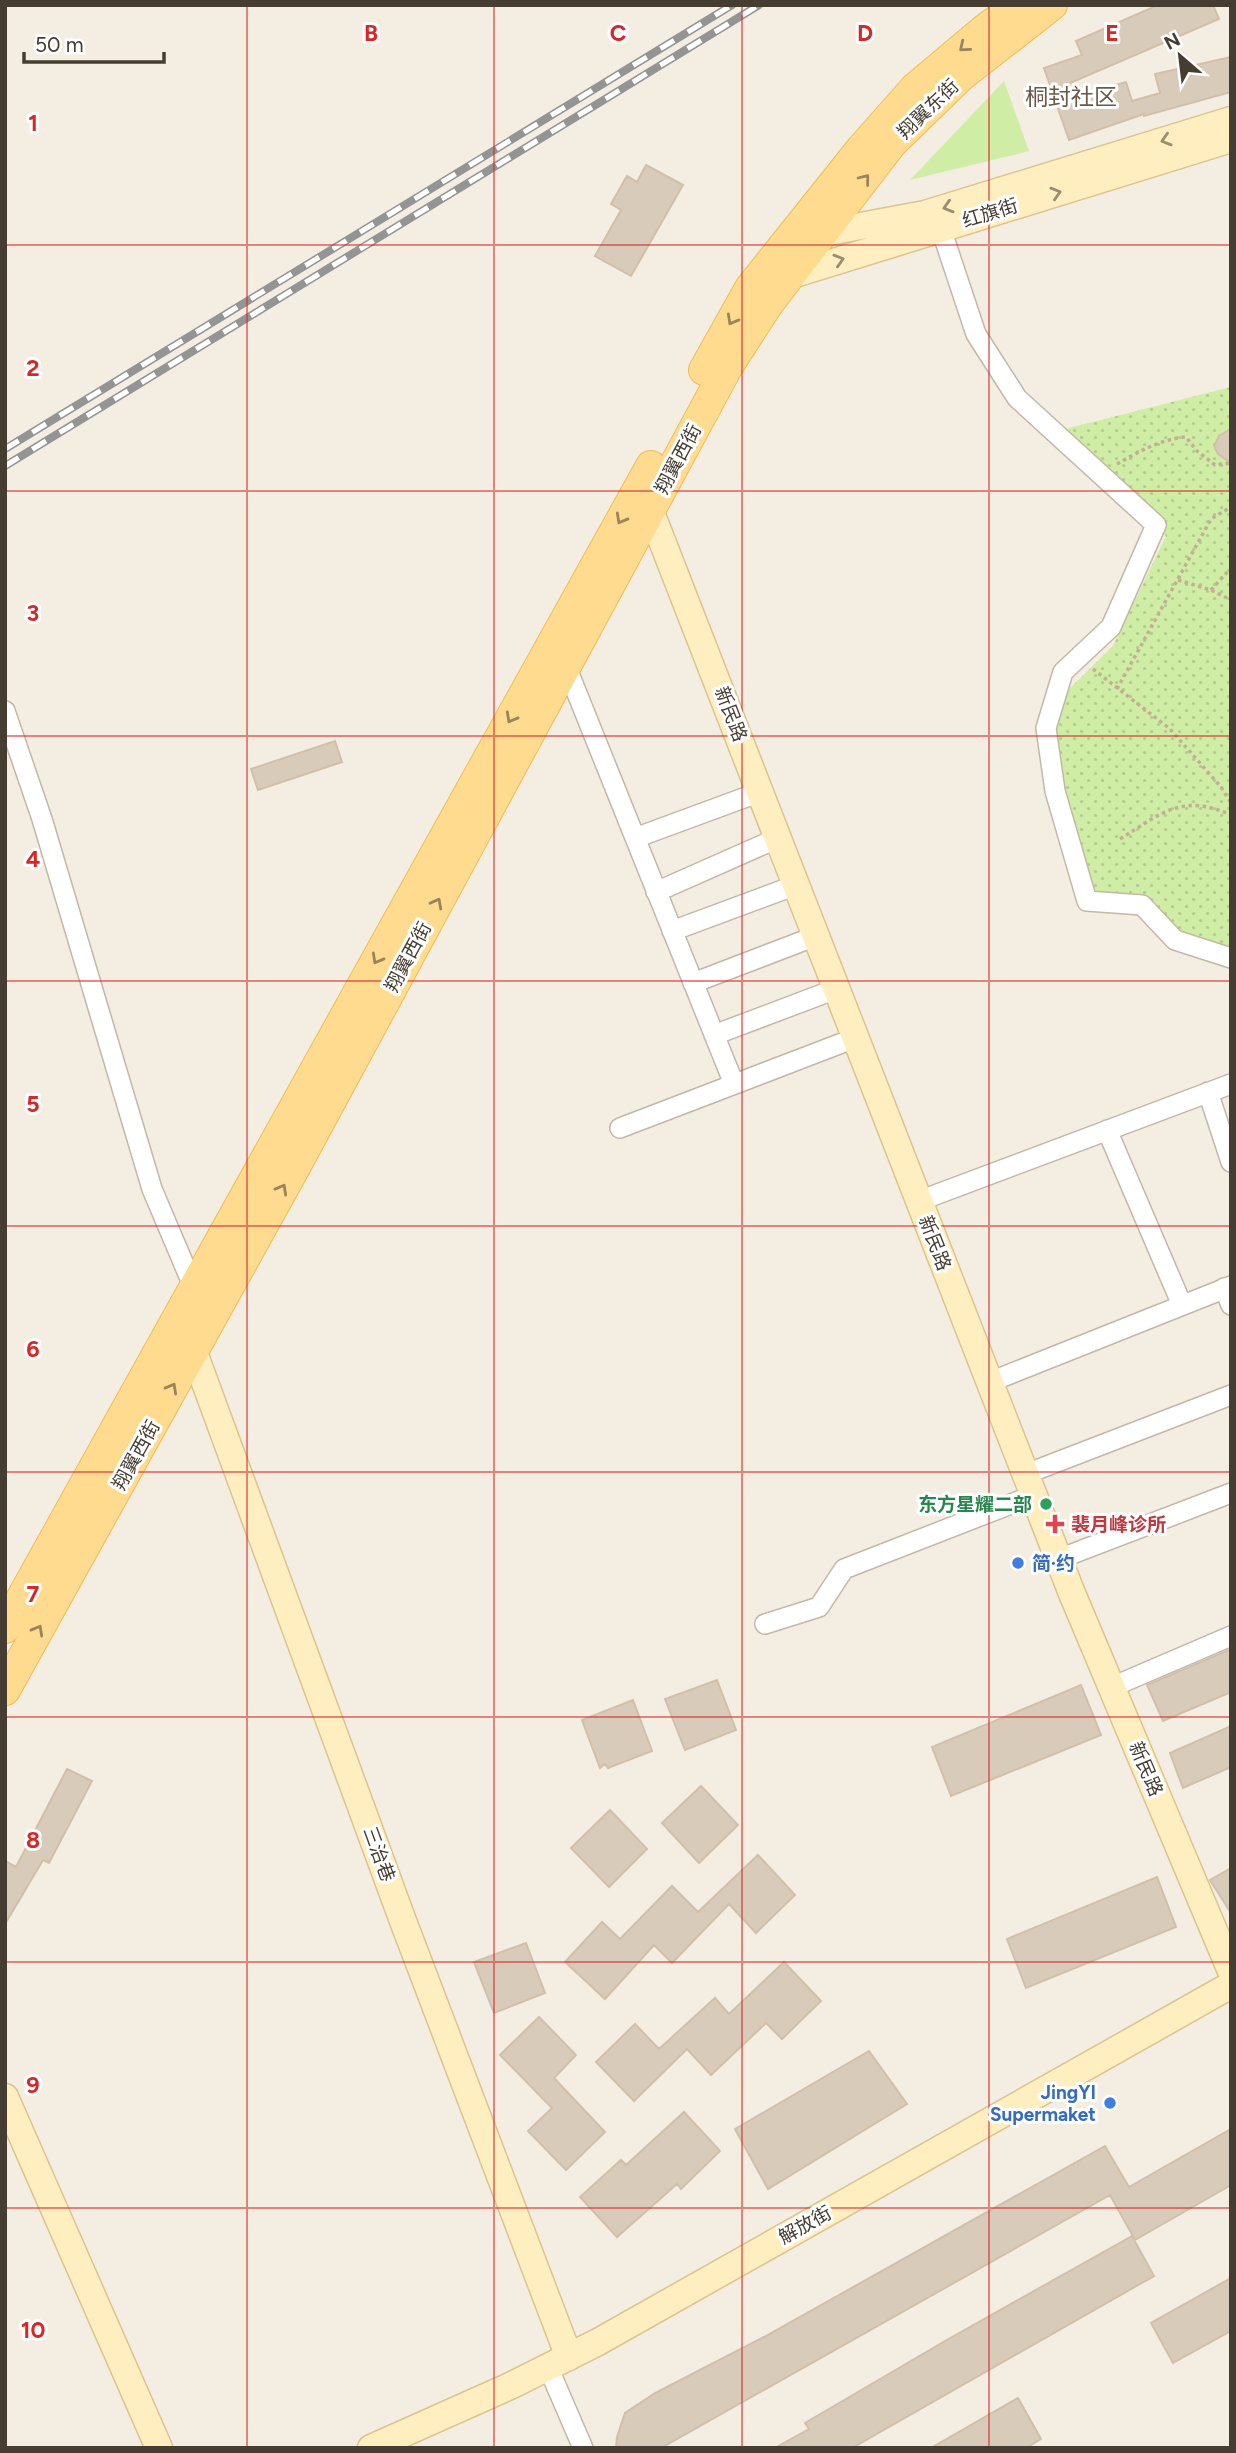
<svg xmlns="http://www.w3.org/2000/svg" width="1236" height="2453" viewBox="0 0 1236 2453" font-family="Figtree,'Noto Sans SC',sans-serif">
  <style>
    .grass { fill: #cfeda5 }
    .park { fill: url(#park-dots) }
    .building { fill: #d9cbb9; stroke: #d1c0a9; stroke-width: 2 }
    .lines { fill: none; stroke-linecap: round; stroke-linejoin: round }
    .street-casing { stroke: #c2b8a7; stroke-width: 22 }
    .secondary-casing { stroke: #dbc48e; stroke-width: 29 }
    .primary-casing { stroke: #f1bc52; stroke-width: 32 }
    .path { stroke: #c3b093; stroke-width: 3.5; stroke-dasharray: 3.5 3.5; stroke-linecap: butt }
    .street { stroke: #fff; stroke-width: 19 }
    .secondary { stroke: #ffeec0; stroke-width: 26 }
    .primary { stroke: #ffdb8f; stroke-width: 30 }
    .rail-casing { stroke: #949494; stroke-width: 8 }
    .rail { stroke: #fff; stroke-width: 5; stroke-dasharray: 16; stroke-linecap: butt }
    .oneway { stroke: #99845c }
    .oneway2 { stroke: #998d72 }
    .grid { fill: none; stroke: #d62828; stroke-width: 2; stroke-opacity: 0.55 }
    .leisure-dot { fill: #2e9e5b; stroke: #fff; stroke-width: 2.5 }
    .health-dot { fill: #e0444e; stroke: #fff; stroke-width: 2.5 }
    .shop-dot { fill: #3f7fe0; stroke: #fff; stroke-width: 2.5 }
    .labels { text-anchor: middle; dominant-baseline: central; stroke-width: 6; stroke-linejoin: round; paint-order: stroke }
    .street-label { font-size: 19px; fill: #453d32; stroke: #fff }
    .leisure-label { font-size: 19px; font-weight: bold; fill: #27864d; stroke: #fff; text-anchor: end }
    .health-label { font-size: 19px; font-weight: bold; fill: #be3a42; stroke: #fff; text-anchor: start }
    .shop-label { font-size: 19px; font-weight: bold; fill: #366cbe; stroke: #fff; text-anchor: start }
    .quarter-label { font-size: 23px; fill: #695b48; stroke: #fff }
    .grid-label { font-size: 23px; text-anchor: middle; font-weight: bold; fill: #d62828; stroke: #fff; stroke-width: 6; stroke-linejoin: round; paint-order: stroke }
  </style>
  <defs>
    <pattern id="park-dots" width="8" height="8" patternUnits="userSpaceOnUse" patternTransform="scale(1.75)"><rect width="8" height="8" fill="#cfeda5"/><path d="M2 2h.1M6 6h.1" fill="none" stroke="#b3cc8e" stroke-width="1.8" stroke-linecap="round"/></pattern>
  </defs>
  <rect width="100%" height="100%" fill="#f3ede2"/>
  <path class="grass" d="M1004 81 1029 151 910 180Z"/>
  <path class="park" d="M1231 387V958L1168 938 1137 898 1087 901 1055 791 1053 705 1113 646 1166 536 1065 429Z"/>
  <path class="building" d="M1158 5H1213L1219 19 1070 83 1075 97 1126 82 1132 101 1160 93 1155 74 1231 57V92L1144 116V114L1069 140 1044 68 1082 55 1076 41Z
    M646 165 683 185 631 276 595 256 621 210 611 204 627 176 637 182Z
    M1231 429V463L1218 454 1214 446 1219 436Z
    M335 741 342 762 258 790 251 769Z
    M1231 1649V1692L1163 1721 1147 1685Z
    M717 1680 736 1730 685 1750 665 1699Z
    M1081 1685 1101 1735 951 1796 932 1747Z
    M633 1700 652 1751 608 1768 605 1764 600 1768 582 1720Z
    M1231 1726V1767L1183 1788 1170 1753Z
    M67 1769 92 1781 49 1863 43 1860 5 1924V1861L16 1867Z
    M701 1786 738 1825 699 1863 662 1823Z
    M610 1810 647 1849 609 1887 571 1848Z
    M758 1855 795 1895 756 1933 729 1904 672 1963 654 1945 605 1999 565 1962 602 1922 620 1939 672 1886 698 1912Z
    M1231 1868V1913L1210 1880Z
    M1157 1877 1176 1927 1026 1988 1007 1939Z
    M526 1943 545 1993 494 2013 474 1962Z
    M784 1962 821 2001 782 2039 766 2023 711 2075 687 2049 634 2101 596 2062 635 2024 659 2049 715 1998 729 2014Z
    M539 2017 576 2055 554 2078 605 2132 566 2170 528 2131 552 2108 500 2055Z
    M869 2051 907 2104 768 2189 735 2129Z
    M684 2112 720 2151 681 2189 677 2184 617 2237 580 2197 621 2160 626 2165Z
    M1231 2129V2185L1135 2240 1110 2195 661 2448H616L617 2437 625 2413 655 2393 764 2337 1105 2146 1129 2187Z
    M1132 2236 1154 2276 852 2448H775L809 2429 805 2423 945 2341Z
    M1231 2278V2331L1173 2363 1151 2323Z
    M1018 2398 1041 2439 1026 2448H931Z"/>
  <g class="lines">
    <defs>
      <path id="street" d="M941 229 976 334 1017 398 1156 525 1111 627 1063 672 1046 728 1055 791 1087 901 1142 905 1175 940 1231 958
        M566 666 734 1084
        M5 711 42 819 152 1189 194 1288
        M635 838 760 792
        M656 892 778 838
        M672 931 796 885
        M693 983 816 936
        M714 1035 836 989
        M1208 1092 1231 1162
        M620 1128 855 1038
        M1107 1130 1182 1305
        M919 1201 1231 1084
        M1224 1288 1231 1305
        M990 1382 1231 1286
        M1026 1474 1231 1395
        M1059 1559 1231 1493
        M765 1624 819 1607 844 1569 1034 1495
        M1112 1687 1231 1636
        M548 2367 583 2448"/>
      <path id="secondary" d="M812 229 823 233 925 214 1231 120
        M782 278 1231 139
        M650 510 1071 1591 1231 1971
        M193 1350 403 1921 569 2357
        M5 2097 159 2448
        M371 2448 510 2386 598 2342 1231 1985"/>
      <path id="primary" d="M704 370 750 288 861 149 915 88 984 30 1018 5
        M5 1628 651 466
        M5 1690 294 1169 728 366 768 304 892 143 961 76 1052 5"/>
    </defs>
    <use href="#street" class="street-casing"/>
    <use href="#secondary" class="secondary-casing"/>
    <use href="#primary" class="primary-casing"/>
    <path class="path" d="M1117 464C1138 452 1161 439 1186 437L1197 451 1215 465 1231 463
      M1178 580 1211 590 1231 600
      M1211 590 1231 568
      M1093 669 1170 729 1221 787 1231 803
      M1117 689 1211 519 1231 507
      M1120 839C1162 813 1182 793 1231 815"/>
    <use href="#street" class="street"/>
    <use href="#secondary" class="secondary"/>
    <use href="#primary" class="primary"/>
    <defs>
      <path id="rail" d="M5 449 732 5
        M5 466 759 5"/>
    </defs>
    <use href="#rail" class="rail-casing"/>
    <use href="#rail" class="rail"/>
  </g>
  <defs><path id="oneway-chevron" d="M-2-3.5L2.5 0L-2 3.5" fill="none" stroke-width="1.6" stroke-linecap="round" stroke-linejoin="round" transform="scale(1.75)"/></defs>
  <g class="oneway">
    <use href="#oneway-chevron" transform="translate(964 47) rotate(140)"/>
    <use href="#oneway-chevron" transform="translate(865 179) rotate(-52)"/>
    <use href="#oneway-chevron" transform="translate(732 320) rotate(119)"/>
    <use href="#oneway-chevron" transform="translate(621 519) rotate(119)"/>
    <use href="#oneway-chevron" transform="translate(511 718) rotate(119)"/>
    <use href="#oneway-chevron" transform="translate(437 903) rotate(-62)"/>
    <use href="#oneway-chevron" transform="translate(377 959) rotate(119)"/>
    <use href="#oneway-chevron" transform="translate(282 1189) rotate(-61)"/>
    <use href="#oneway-chevron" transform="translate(172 1388) rotate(-61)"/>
    <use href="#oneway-chevron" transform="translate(38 1630) rotate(-61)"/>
  </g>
  <g class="oneway2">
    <use href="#oneway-chevron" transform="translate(1166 140) rotate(163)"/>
    <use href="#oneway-chevron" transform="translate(1056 193) rotate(-17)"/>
    <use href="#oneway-chevron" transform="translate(948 207) rotate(163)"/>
    <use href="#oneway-chevron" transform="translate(839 260) rotate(-17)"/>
  </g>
  <path class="grid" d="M247 5V2448M494 5V2448M742 5V2448M989 5V2448M5 245H1231M5 491H1231M5 736H1231M5 981H1231M5 1226H1231M5 1472H1231M5 1717H1231M5 1962H1231M5 2208H1231"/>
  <circle class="leisure-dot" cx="1046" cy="1504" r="7"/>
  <path class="health-dot" d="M1051.5 1513.5h7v7h7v7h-7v7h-7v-7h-7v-7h7z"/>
  <g class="shop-dot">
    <circle cx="1018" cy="1563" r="7"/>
    <circle cx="1110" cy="2103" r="7"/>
  </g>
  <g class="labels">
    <g class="street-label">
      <text transform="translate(928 109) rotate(-44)">翔翼东街</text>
      <text transform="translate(990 213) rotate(-17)">红旗街</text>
      <text transform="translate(678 459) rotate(-62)">翔翼西街</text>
      <text transform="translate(731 714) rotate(69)">新民路</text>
      <text transform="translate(408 957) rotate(-62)">翔翼西街</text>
      <text transform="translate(935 1243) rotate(69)">新民路</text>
      <text transform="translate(136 1455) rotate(-61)">翔翼西街</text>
      <text transform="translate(1146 1769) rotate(67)">新民路</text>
      <text transform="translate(379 1854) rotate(70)">三治巷</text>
      <text transform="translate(805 2225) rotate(-29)">解放街</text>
    </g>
    <g class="leisure-label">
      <text x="1032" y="1504">东方星耀二部</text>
    </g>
    <g class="health-label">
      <text x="1071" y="1524">裴月峰诊所</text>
    </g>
    <g class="shop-label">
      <text x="1032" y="1563">简·约</text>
      <text x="1096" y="2092" text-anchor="end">JingYI<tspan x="1096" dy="22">Supermaket</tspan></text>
    </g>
    <g class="quarter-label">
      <text x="1071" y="97">桐封社区</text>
    </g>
  </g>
  <g class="grid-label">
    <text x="371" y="41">B</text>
    <text x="618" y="41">C</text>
    <text x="865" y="41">D</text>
    <text x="1112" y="41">E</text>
    <text x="33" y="131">1</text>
    <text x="33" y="376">2</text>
    <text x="33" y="621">3</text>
    <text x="33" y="867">4</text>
    <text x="33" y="1112">5</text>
    <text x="33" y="1357">6</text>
    <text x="33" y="1602">7</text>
    <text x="33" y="1848">8</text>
    <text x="33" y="2093">9</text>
    <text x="33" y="2338">10</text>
  </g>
  <rect width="1236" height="2453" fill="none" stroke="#453d32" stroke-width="14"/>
  <g transform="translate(1180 56) rotate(332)" stroke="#ffffff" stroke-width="5" paint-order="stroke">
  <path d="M0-5L12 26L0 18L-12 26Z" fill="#453d32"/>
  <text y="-10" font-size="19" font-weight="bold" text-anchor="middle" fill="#453d32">N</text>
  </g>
  <path d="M24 52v10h140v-10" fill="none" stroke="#453d32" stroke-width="3.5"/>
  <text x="35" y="52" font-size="21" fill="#453d32" stroke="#ffffff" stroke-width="5" paint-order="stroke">50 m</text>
</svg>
